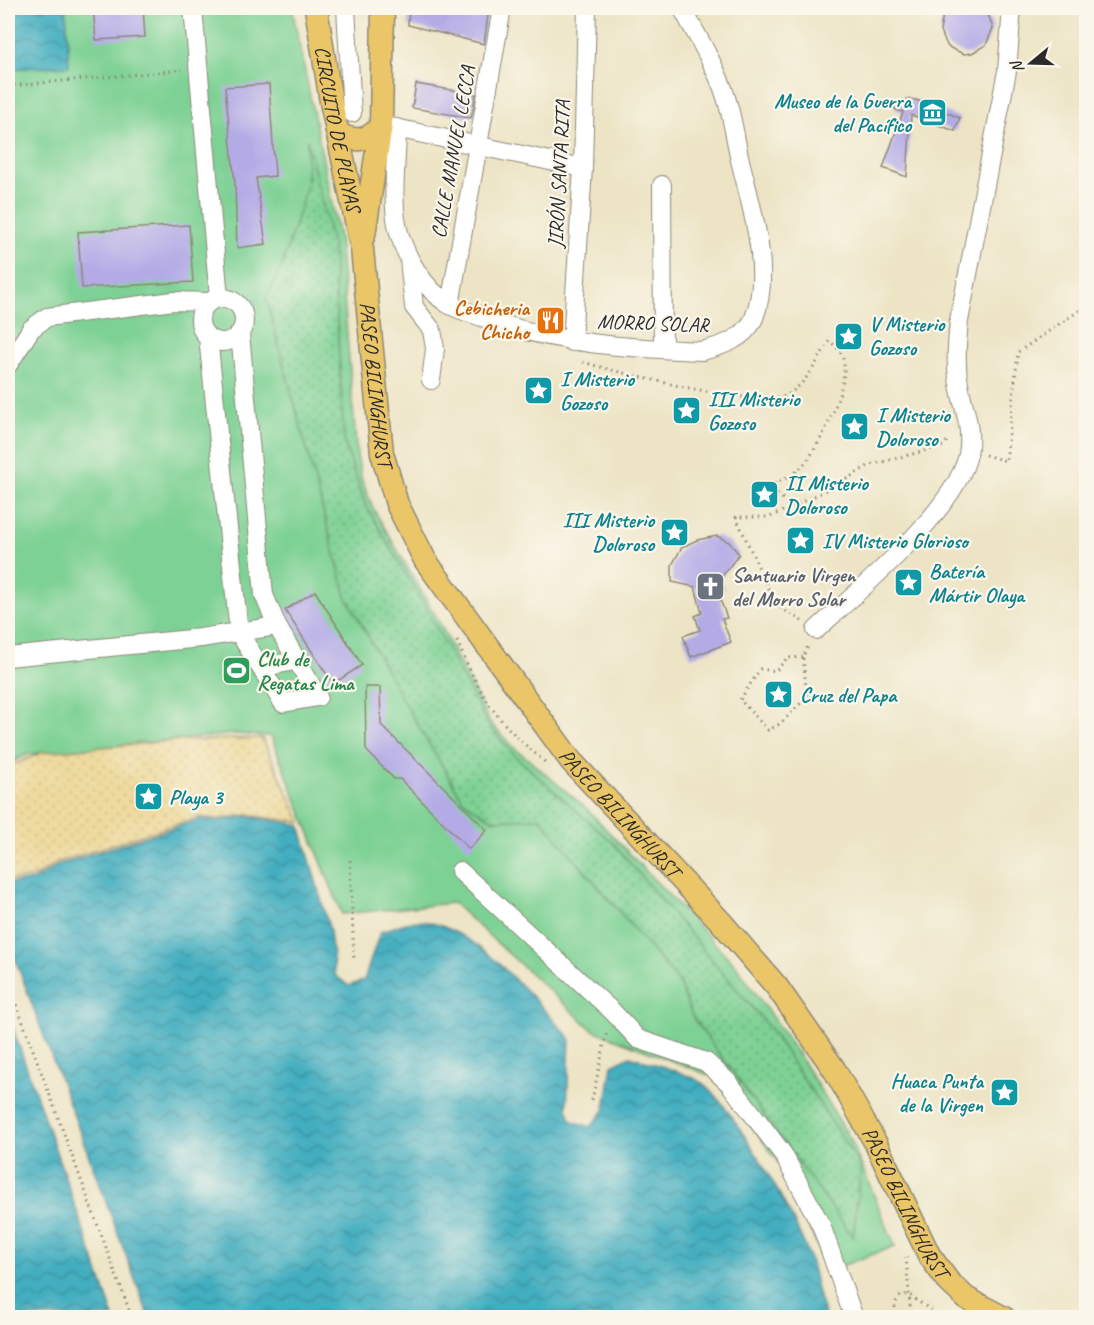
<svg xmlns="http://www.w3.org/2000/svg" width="1094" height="1325" viewBox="0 0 1094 1325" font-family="Caveat,sans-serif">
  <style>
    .grass { fill: #7ed194; stroke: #547e60; stroke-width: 1.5 }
    .sand { fill: url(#sand-dots); stroke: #8c8264; stroke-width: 1.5 }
    .garden { fill: url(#garden-dots); stroke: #547e60; stroke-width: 1.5 }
    .water { fill: url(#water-waves); stroke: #366c76; stroke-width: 1.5 }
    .building { fill: #b3aae6 }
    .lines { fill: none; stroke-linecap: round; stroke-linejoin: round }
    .minor-casing { stroke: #8c8878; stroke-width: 20 }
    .major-casing { stroke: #8c8878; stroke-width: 25 }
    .path { stroke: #8c8878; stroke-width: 3; stroke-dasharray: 1.5 4.5; stroke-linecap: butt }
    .minor { stroke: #fff; stroke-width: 18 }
    .major { stroke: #ebc669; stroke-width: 22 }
    .labels { text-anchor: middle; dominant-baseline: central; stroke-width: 4.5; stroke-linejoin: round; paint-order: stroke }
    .culture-label { font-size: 21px; font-weight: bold; fill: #0d838f; stroke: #fbf7ec; text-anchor: start }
    .street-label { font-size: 21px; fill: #2b2b2b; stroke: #fbf7ec }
    .food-label { font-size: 21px; font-weight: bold; fill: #c56008; stroke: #fbf7ec; text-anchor: end }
    .worship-label { font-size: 21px; font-weight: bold; fill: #5b616d; stroke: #fbf7ec; text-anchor: start }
    .leisure-label { font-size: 21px; font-weight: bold; fill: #27864d; stroke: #fbf7ec; text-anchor: start }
  </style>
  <defs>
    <pattern id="sand-dots" width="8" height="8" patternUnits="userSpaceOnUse" patternTransform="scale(1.5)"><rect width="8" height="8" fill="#eeda9e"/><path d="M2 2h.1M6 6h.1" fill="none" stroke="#cb8" stroke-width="1.8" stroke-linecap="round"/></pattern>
    <pattern id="garden-dots" width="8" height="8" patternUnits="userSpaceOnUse" patternTransform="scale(1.5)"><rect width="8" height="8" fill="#7ed194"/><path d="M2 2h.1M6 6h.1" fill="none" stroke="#67aa79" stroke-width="1.8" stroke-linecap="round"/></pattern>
    <pattern id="water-waves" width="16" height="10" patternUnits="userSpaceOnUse" patternTransform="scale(1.5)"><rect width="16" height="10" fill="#42aec0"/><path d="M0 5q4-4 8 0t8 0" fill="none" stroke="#378e9c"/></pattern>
  </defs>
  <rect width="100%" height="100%" fill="#fbf7ec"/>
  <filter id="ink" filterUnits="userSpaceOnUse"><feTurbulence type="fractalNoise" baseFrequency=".0167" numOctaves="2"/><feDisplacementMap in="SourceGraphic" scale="12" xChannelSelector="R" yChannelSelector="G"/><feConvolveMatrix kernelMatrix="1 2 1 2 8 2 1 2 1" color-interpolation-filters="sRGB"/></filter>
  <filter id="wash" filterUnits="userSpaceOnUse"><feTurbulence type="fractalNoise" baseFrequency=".008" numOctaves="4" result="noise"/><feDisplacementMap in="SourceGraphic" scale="24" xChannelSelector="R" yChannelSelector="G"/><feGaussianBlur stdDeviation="1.35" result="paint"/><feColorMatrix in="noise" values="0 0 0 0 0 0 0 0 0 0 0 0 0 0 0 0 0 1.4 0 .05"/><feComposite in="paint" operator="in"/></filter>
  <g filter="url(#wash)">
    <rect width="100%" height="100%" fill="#ede4c5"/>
    <path class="grass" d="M8 8H292L339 238 357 456 362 481 374 510 438 620 490 722 511 745 586 808 737 967 800 1057 851 1140 895 1246 828 1271 784 1169 714 1077 593 1030 453 903 342 914 271 736 234 734 29 754 8 763Z"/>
    <path class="sand" d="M262 738 301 822 247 815 217 819 199 817 58 862 34 877 8 881V767L43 752 173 741Z"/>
    <path class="garden" d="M307 140 333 248 344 441 365 504 425 606 487 723 515 756 614 844 771 1030 861 1166 853 1237 693 1018 678 981 540 818 494 820 464 802 405 704 346 596 266 298 282 266 307 185Z"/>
    <path class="water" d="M8 8H66L69 66 8 69Z
      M247 816 300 825 330 931 335 975 349 986 364 980 380 932C392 928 408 920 420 921 475 925 534 1000 570 1038L567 1108 572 1121 591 1127 605 1109 612 1065 630 1056C652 1064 679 1070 699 1081 728 1097 801 1226 810 1260 816 1280 817 1298 826 1317H149L8 940V884L34 880 60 864 201 819 216 821Z
      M8 1014 9 1017 114 1317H8Z"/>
    <g id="blocks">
      <path class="building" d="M93 8H143L145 37 96 40Z
        M409 8H489L484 44 408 25Z
        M948 8H983L987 11 993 28 986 45 972 53 964 54 948 47 940 31 943 14Z
        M269 84 275 176 256 178 266 244 237 248 235 184 225 87Z
        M416 84 476 94 471 118 412 108Z
        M907 99 916 100 960 118 955 131 911 115 907 177 883 168 903 112 894 109Z
        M189 225 193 282 82 288 78 232Z
        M717 536 729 542 739 554 720 579 724 589 717 591 727 618 722 619 731 642 691 657 683 636 700 630 695 616 702 613 695 587 672 582V565L682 547 697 540Z
        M315 591 362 665 333 684 285 610Z
        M365 687H380L381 725 487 830 469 849 400 779H394L366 750Z"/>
    </g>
  </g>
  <g filter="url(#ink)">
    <use href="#blocks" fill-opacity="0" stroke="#8c8878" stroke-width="1.5"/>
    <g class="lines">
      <defs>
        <path id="minor" d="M193 8 219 298
          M346 8 352 113
          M386 126 583 168
          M397 128C397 162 390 201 399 233 407 260 424 288 448 304 458 310 471 313 482 317 553 344 627 348 702 351 722 346 745 339 754 318 773 271 750 203 739 156 734 131 730 104 720 81 709 55 695 32 682 8
          M662 185 663 349
          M409 259 414 307 432 330 435 349 431 380
          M200 320a22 22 0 1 1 44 0a22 22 0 1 1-44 0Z
          M450 305 502 8
          M208 337 239 633 283 703 318 697 277 626 264 595 240 333
          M572 342 583 168 587 8
          M8 365 31 329 47 317 174 301 208 302
          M816 630C857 592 966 502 969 447 971 422 963 408 959 384 955 363 957 342 959 321L1007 71 1012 8
          M8 657 201 638 277 626
          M261 668 298 660
          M460 871 612 1011 638 1039 706 1062 729 1083 783 1154 821 1225 854 1318"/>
        <g id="major">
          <path id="s1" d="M316 8 331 102 362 249 382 453 397 504 425 560 571 761 721 922 777 987 834 1069 875 1142 929 1255 948 1281 966 1298 1004 1318"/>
          <path d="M337 132C353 144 370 141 381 125"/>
          <path d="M364 235 381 125 383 8"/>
        </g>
      </defs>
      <use href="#minor" class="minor-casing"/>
      <use href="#major" class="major-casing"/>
      <path class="path" d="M8 86 182 70
        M583 362C615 372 756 407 782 397 805 388 817 361 829 341 836 346 841 351 843 359 850 384 821 443 806 462 796 474 781 483 766 485L793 507
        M985 455 1006 461 1018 352 1086 306
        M802 621 775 604 736 517H770L833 487 870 465 943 446 947 441 950 443
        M457 641C482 700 496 721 545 762
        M803 657 787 658 776 671 760 669 740 700 768 730 780 724 807 697 803 657 809 644
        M350 860 354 961
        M8 982 132 1318
        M592 1100 607 1032
        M906 1257 911 1318
        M901 1318C894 1312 893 1305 899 1297L908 1294 942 1318"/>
      <use href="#minor" class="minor"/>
      <use href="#major" class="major"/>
    </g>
  </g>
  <defs>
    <symbol id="museum-square" viewBox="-11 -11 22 22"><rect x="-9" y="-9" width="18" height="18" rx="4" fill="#0f9aa8" stroke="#fbf7ec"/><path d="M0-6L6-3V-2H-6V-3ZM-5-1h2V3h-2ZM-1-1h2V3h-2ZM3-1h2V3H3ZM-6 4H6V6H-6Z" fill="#fff"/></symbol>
    <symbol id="restaurant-square" viewBox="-11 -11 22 22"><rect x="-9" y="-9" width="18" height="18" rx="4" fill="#e8710a" stroke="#fbf7ec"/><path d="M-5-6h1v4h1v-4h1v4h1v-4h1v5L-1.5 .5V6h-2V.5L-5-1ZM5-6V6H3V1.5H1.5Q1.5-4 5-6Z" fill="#fff"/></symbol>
    <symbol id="sight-square" viewBox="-11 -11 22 22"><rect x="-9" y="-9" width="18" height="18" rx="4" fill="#0f9aa8" stroke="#fbf7ec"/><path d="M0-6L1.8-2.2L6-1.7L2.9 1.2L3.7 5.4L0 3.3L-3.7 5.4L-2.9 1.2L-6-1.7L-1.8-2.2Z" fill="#fff"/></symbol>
    <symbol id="church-square" viewBox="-11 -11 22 22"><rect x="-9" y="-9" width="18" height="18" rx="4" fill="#6b7280" stroke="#fbf7ec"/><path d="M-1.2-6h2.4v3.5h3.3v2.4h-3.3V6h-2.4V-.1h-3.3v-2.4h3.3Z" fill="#fff"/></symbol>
    <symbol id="stadium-square" viewBox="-11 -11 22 22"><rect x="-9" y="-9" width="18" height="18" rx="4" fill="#2e9e5b" stroke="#fbf7ec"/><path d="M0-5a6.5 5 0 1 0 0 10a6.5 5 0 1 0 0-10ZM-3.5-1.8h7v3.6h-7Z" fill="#fff"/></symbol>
  </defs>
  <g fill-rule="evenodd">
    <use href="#museum-square" x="916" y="96" width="33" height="33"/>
    <use href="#restaurant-square" x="534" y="304" width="33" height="33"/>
    <use href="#sight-square" x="832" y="320" width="33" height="33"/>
    <use href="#sight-square" x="522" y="374" width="33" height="33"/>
    <use href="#sight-square" x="670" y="394" width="33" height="33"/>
    <use href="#sight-square" x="838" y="410" width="33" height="33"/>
    <use href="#sight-square" x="748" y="478" width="33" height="33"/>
    <use href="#sight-square" x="658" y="516" width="33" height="33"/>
    <use href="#sight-square" x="784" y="524" width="33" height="33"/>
    <use href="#sight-square" x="892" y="566" width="33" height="33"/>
    <use href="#church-square" x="694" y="570" width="33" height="33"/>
    <use href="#stadium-square" x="220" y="654" width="33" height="33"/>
    <use href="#sight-square" x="762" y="678" width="33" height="33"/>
    <use href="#sight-square" x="132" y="780" width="33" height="33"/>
    <use href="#sight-square" x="988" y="1076" width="33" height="33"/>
  </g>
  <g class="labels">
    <g class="culture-label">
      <text x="911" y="101" text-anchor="end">Museo de la Guerra<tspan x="911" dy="24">del Pacífico</tspan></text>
      <text x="869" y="324">V Misterio<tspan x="869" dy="24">Gozoso</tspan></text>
      <text x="560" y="379">I Misterio<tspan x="560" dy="24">Gozoso</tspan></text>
      <text x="708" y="399">III Misterio<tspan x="708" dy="24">Gozoso</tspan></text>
      <text x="876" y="415">I Misterio<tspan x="876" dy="24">Doloroso</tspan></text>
      <text x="785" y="483">II Misterio<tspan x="785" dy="24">Doloroso</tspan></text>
      <text x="654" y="520" text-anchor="end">III Misterio<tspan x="654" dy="24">Doloroso</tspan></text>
      <text x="822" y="541">IV Misterio Glorioso</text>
      <text x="929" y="571">Batería<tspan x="929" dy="24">Mártir Olaya</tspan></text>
      <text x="800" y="695">Cruz del Papa</text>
      <text x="169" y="797">Playa 3</text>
      <text x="983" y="1081" text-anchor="end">Huaca Punta<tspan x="983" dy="24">de la Virgen</tspan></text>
    </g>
    <g class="street-label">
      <text stroke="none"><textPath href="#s1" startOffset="123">CIRCUITO DE PLAYAS</textPath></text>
      <text transform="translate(453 152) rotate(-80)">CALLE MANUEL LECCA</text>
      <text transform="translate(559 174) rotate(-87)">JIRÓN SANTA RITA</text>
      <text transform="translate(653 323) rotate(2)">MORRO SOLAR</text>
      <text stroke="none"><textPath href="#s1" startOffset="382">PASEO BILINGHURST</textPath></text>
      <text stroke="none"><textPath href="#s1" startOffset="886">PASEO BILINGHURST</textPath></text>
      <text stroke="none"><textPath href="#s1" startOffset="1372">PASEO BILINGHURST</textPath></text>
    </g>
    <g class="food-label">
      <text x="529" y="308">Cebicheria<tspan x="529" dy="24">Chicho</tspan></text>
    </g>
    <g class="worship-label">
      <text x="732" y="575">Santuario Virgen<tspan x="732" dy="24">del Morro Solar</tspan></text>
    </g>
    <g class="leisure-label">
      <text x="257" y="659">Club de<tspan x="257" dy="24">Regatas Lima</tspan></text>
    </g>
  </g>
  <rect width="1094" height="1325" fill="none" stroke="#fbf7ec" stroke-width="30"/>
  <g transform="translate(1031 63) rotate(251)" stroke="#fbf7ec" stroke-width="4.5" paint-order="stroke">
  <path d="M0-4.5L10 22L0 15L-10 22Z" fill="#2b2b2b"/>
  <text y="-9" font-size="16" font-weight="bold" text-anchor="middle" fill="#2b2b2b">N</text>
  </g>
</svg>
